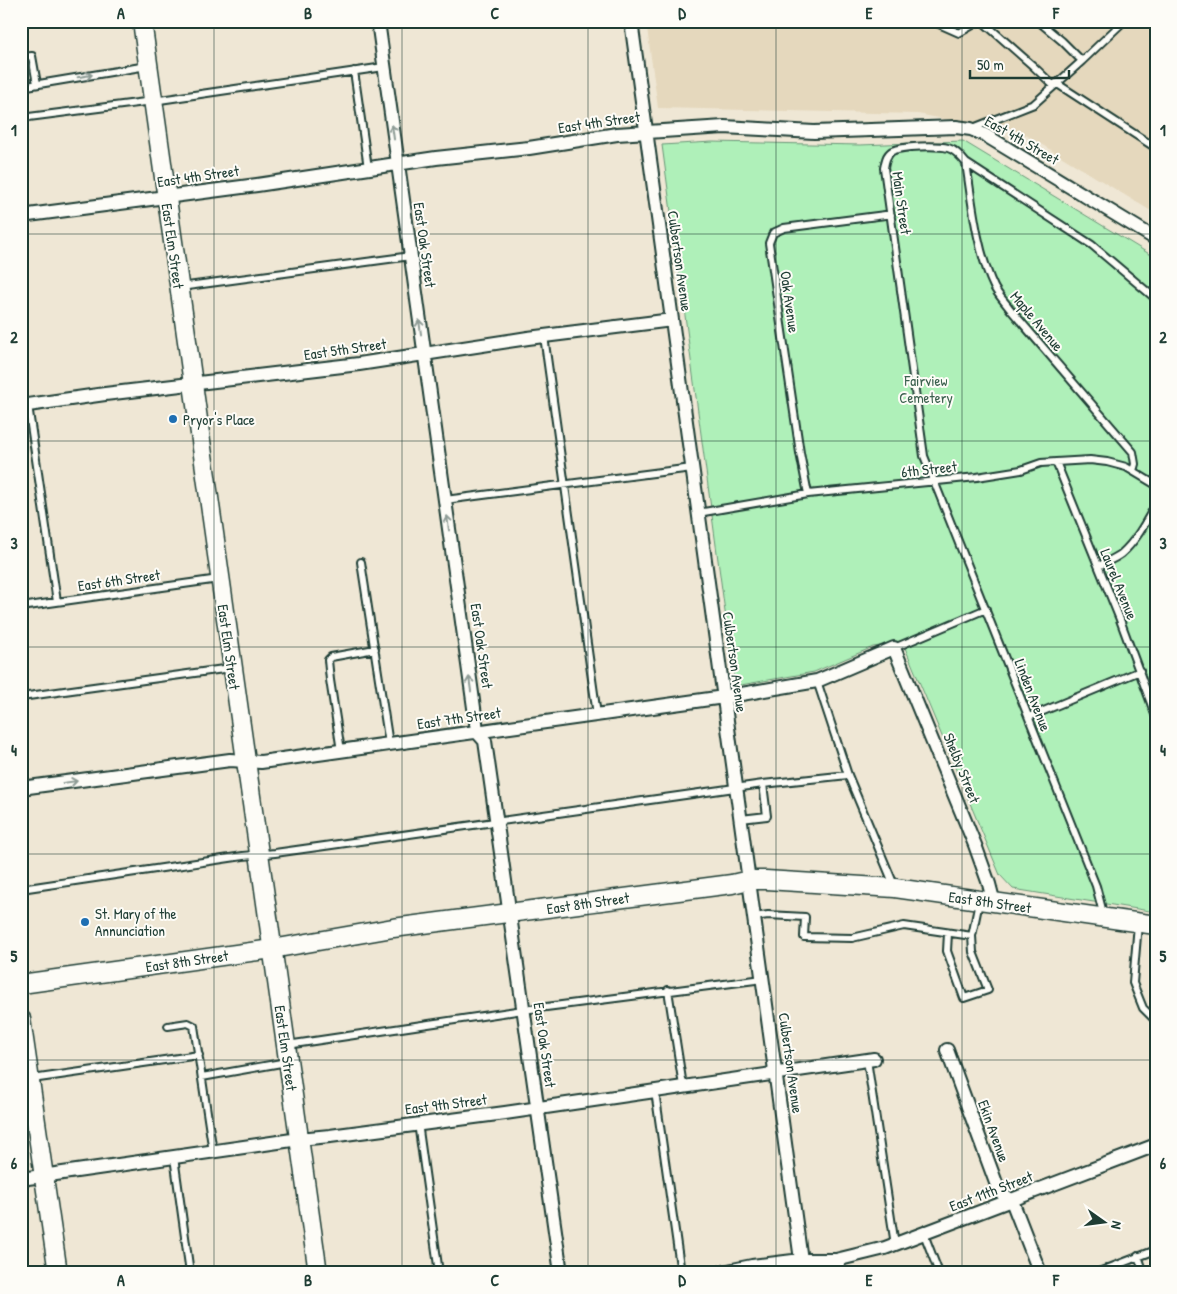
<svg xmlns="http://www.w3.org/2000/svg" width="1177" height="1294" viewBox="0 0 1177 1294" font-family="'Patrick Hand',sans-serif">
  <style>
    .built { fill: #e5d8bd }
    .green { fill: #aff0b9; stroke: #679676 }
    .lines { fill: none; stroke-linecap: round; stroke-linejoin: round }
    .lane-casing { stroke: #1f3d34; stroke-width: 10 }
    .street-casing { stroke: #1f3d34; stroke-width: 16 }
    .secondary-casing { stroke: #1f3d34; stroke-width: 21 }
    .lane { stroke: #fdfcf7; stroke-width: 6 }
    .street { stroke: #fdfcf7; stroke-width: 12 }
    .secondary { stroke: #fdfcf7; stroke-width: 18 }
    .oneway { stroke: #8e9c96 }
    .grid { fill: none; stroke: #1f3d34; stroke-width: 1; stroke-opacity: 0.55 }
    .poi-dot { fill: #1f6fb2; stroke: #fdfcf7; stroke-width: 2 }
    .labels { text-anchor: middle; dominant-baseline: central; stroke-width: 4; stroke-linejoin: round; paint-order: stroke }
    .street-label { font-size: 15px; fill: #1f3d34; stroke: #fdfcf7 }
    .park-label { font-size: 15px; fill: #3c614f; stroke: #fdfcf7 }
    .poi-label { font-size: 15px; fill: #1f3d34; stroke: #fdfcf7; text-anchor: start }
    .neatline { fill: none; stroke: #1f3d34; stroke-width: 2 }
    .grid-label { font-size: 16px; text-anchor: middle; font-weight: bold; fill: #1f3d34 }
  </style>
  <rect width="100%" height="100%" fill="#efe7d5"/>
  <filter id="ink" filterUnits="userSpaceOnUse"><feTurbulence type="fractalNoise" baseFrequency=".02" numOctaves="2"/><feDisplacementMap in="SourceGraphic" scale="10" xChannelSelector="R" yChannelSelector="G"/><feConvolveMatrix kernelMatrix="1 2 1 2 8 2 1 2 1" color-interpolation-filters="sRGB"/></filter>
  <g filter="url(#ink)">
    <path class="built" d="M646 21H1156V214L1026 135 918 114 658 108Z
      M836 1260 840 1273H718Z"/>
    <path class="green" d="M963 141 1156 258V912L1013 889 1000 875 903 643 873 647 814 672 735 686 662 145 712 142 860 145Z"/>
    <g class="lines">
      <defs>
        <path id="lane" d="M932 21 959 33 980 21
          M982 21 1032 65 1054 86
          M21 57 32 56 37 84
          M1082 61 1124 21
          M354 71 368 168
          M1056 83 1156 148
          M21 87 147 66
          M21 118 153 101 384 67
          M973 128 1034 104 1082 61 1062 41 1038 21
          M966 163C972 202 977 252 994 287 998 295 1005 302 1010 309L1133 452 1135 464 1133 471
          M180 287 411 256
          M544 336 597 715
          M28 405 57 602
          M1056 462 1119 617 1156 717
          M808 494 800 453 769 243 773 233 784 228 885 215H891
          M445 500 692 468
          M698 513 808 494 977 477 1021 470 1041 463 1056 462 1090 460 1107 462 1126 467 1156 485
          M361 562 389 744
          M1099 566C1106 562 1114 559 1121 554 1136 541 1146 522 1156 504
          M21 607 219 579
          M894 648 986 609
          M817 681 848 775 894 885
          M21 697 231 668
          M1029 717 1140 671
          M341 751 330 680 328 660 331 657 375 649
          M763 784 848 775
          M21 889 243 856 275 853 763 784 767 816 741 819
          M754 917 768 915 805 917 804 937 852 938 904 926 972 936 979 902
          M1104 917 1096 886 924 456 884 168C885 162 886 155 892 151 903 146 937 145 948 148 956 150 961 157 966 163L1092 245 1156 299
          M1138 924 1133 983 1143 1008 1154 1019
          M948 933 947 951 964 998 988 990 973 952 972 936
          M668 990 683 1086
          M168 1026 188 1023 194 1026 213 1152
          M287 1045 523 1010 763 979
          M867 1060 895 1245
          M202 1077 287 1062
          M32 1079 199 1055
          M655 1091 681 1273
          M418 1123 439 1273
          M174 1157 190 1273
          M924 1234 939 1273
          M1138 1256 1144 1273
          M1096 1273 1156 1250"/>
        <path id="street" d="M21 21H23
          M378 21 476 722 477 732 485 741 561 1273
          M631 21 801 1260
          M21 216 257 185 436 158 529 148 617 134 724 127 814 132 956 127 971 129 985 135 1156 239
          M21 406 105 394 359 364 528 338 672 320
          M21 788 230 760 261 762 724 697 817 681 894 648 975 845 989 884 994 903
          M947 1050 999 1191 1012 1201 1040 1273
          M21 1179 299 1139 330 1136 505 1113 874 1059
          M836 1260 840 1273
          M718 1273 752 1266 801 1260H836L885 1248 1156 1145"/>
        <path id="secondary" d="M142 21 318 1273
          M21 984 272 949 393 928 732 884 749 880H766L895 888 1156 925
          M21 1019 58 1273"/>
      </defs>
      <use href="#lane" class="lane-casing"/>
      <use href="#street" class="street-casing"/>
      <use href="#secondary" class="secondary-casing"/>
      <use href="#lane" class="lane"/>
      <use href="#street" class="street"/>
      <use href="#secondary" class="secondary"/>
    </g>
    <defs><path id="oneway-shaft" d="M-6 0H5M1.5-3L5.5 0L1.5 3" fill="none" stroke-width="1.6" stroke-linecap="round" stroke-linejoin="round" transform="scale(1.25)"/></defs>
    <g class="oneway">
      <use href="#oneway-shaft" transform="translate(85 76) rotate(-9)"/>
      <use href="#oneway-shaft" transform="translate(393 132) rotate(-98)"/>
      <use href="#oneway-shaft" transform="translate(420 327) rotate(-98)"/>
      <use href="#oneway-shaft" transform="translate(448 523) rotate(-98)"/>
      <use href="#oneway-shaft" transform="translate(470 684) rotate(-98)"/>
      <use href="#oneway-shaft" transform="translate(70 782) rotate(-8)"/>
    </g>
  </g>
  <path class="grid" d="M214 21V1273M402 21V1273M588 21V1273M776 21V1273M962 21V1273M21 234H1156M21 441H1156M21 647H1156M21 854H1156M21 1060H1156"/>
  <g class="poi-dot">
    <circle cx="173" cy="419" r="5"/>
    <circle cx="85" cy="922" r="5"/>
  </g>
  <g class="labels">
    <g class="street-label">
      <text transform="translate(599 122) rotate(-8)">East 4th Street</text>
      <text transform="translate(1022 140) rotate(30)">East 4th Street</text>
      <text transform="translate(198 176) rotate(-8)">East 4th Street</text>
      <text transform="translate(902 203) rotate(82)">Main Street</text>
      <text transform="translate(425 245) rotate(82)">East Oak Street</text>
      <text transform="translate(173 246) rotate(82)">East Elm Street</text>
      <text transform="translate(680 261) rotate(82)">Culbertson Avenue</text>
      <text transform="translate(790 302) rotate(82)">Oak Avenue</text>
      <text transform="translate(1037 321) rotate(50)">Maple Avenue</text>
      <text transform="translate(345 349) rotate(-8)">East 5th Street</text>
      <text transform="translate(929 469) rotate(-6)">6th Street</text>
      <text transform="translate(119 580) rotate(-8)">East 6th Street</text>
      <text transform="translate(1119 584) rotate(68)">Laurel Avenue</text>
      <text transform="translate(482 646) rotate(82)">East Oak Street</text>
      <text transform="translate(229 647) rotate(82)">East Elm Street</text>
      <text transform="translate(735 662) rotate(82)">Culbertson Avenue</text>
      <text transform="translate(1033 695) rotate(69)">Linden Avenue</text>
      <text transform="translate(459 718) rotate(-8)">East 7th Street</text>
      <text transform="translate(962 768) rotate(68)">Shelby Street</text>
      <text transform="translate(990 902) rotate(8)">East 8th Street</text>
      <text transform="translate(588 903) rotate(-8)">East 8th Street</text>
      <text transform="translate(187 961) rotate(-8)">East 8th Street</text>
      <text transform="translate(545 1045) rotate(82)">East Oak Street</text>
      <text transform="translate(286 1048) rotate(82)">East Elm Street</text>
      <text transform="translate(791 1063) rotate(82)">Culbertson Avenue</text>
      <text transform="translate(446 1104) rotate(-7)">East 9th Street</text>
      <text transform="translate(994 1131) rotate(70)">Ekin Avenue</text>
      <text transform="translate(991 1191) rotate(-21)">East 11th Street</text>
    </g>
    <g class="park-label">
      <text x="926" y="380">Fairview<tspan x="926" dy="17">Cemetery</tspan></text>
    </g>
    <g class="poi-label">
      <text x="183" y="419">Pryor's Place</text>
      <text x="95" y="913">St. Mary of the<tspan x="95" dy="17">Annunciation</tspan></text>
    </g>
  </g>
  <rect width="1177" height="1294" fill="none" stroke="#fdfcf7" stroke-width="55"/>
  <g transform="translate(1104 1222) rotate(104)" stroke="#fdfcf7" stroke-width="4" paint-order="stroke">
  <path d="M0-4L9 19L0 12L-9 19Z" fill="#1f3d34"/>
  <text y="-8" font-size="14" font-weight="bold" text-anchor="middle" fill="#1f3d34">N</text>
  </g>
  <path d="M970 70v8h99v-8" fill="none" stroke="#1f3d34" stroke-width="2.5"/>
  <text x="977" y="70" font-size="15" fill="#1f3d34" stroke="#fdfcf7" stroke-width="4" paint-order="stroke">50 m</text>
  <rect x="28" y="28" width="1122" height="1238" class="neatline"/>
  <g class="grid-label">
    <text x="121" y="19">A</text>
    <text x="308" y="19">B</text>
    <text x="495" y="19">C</text>
    <text x="682" y="19">D</text>
    <text x="869" y="19">E</text>
    <text x="1056" y="19">F</text>
    <text x="14" y="136">1</text>
    <text x="1163" y="136">1</text>
    <text x="14" y="343">2</text>
    <text x="1163" y="343">2</text>
    <text x="14" y="549">3</text>
    <text x="1163" y="549">3</text>
    <text x="14" y="756">4</text>
    <text x="1163" y="756">4</text>
    <text x="14" y="962">5</text>
    <text x="1163" y="962">5</text>
    <text x="14" y="1169">6</text>
    <text x="1163" y="1169">6</text>
    <text x="121" y="1286">A</text>
    <text x="308" y="1286">B</text>
    <text x="495" y="1286">C</text>
    <text x="682" y="1286">D</text>
    <text x="869" y="1286">E</text>
    <text x="1056" y="1286">F</text>
  </g>
</svg>
